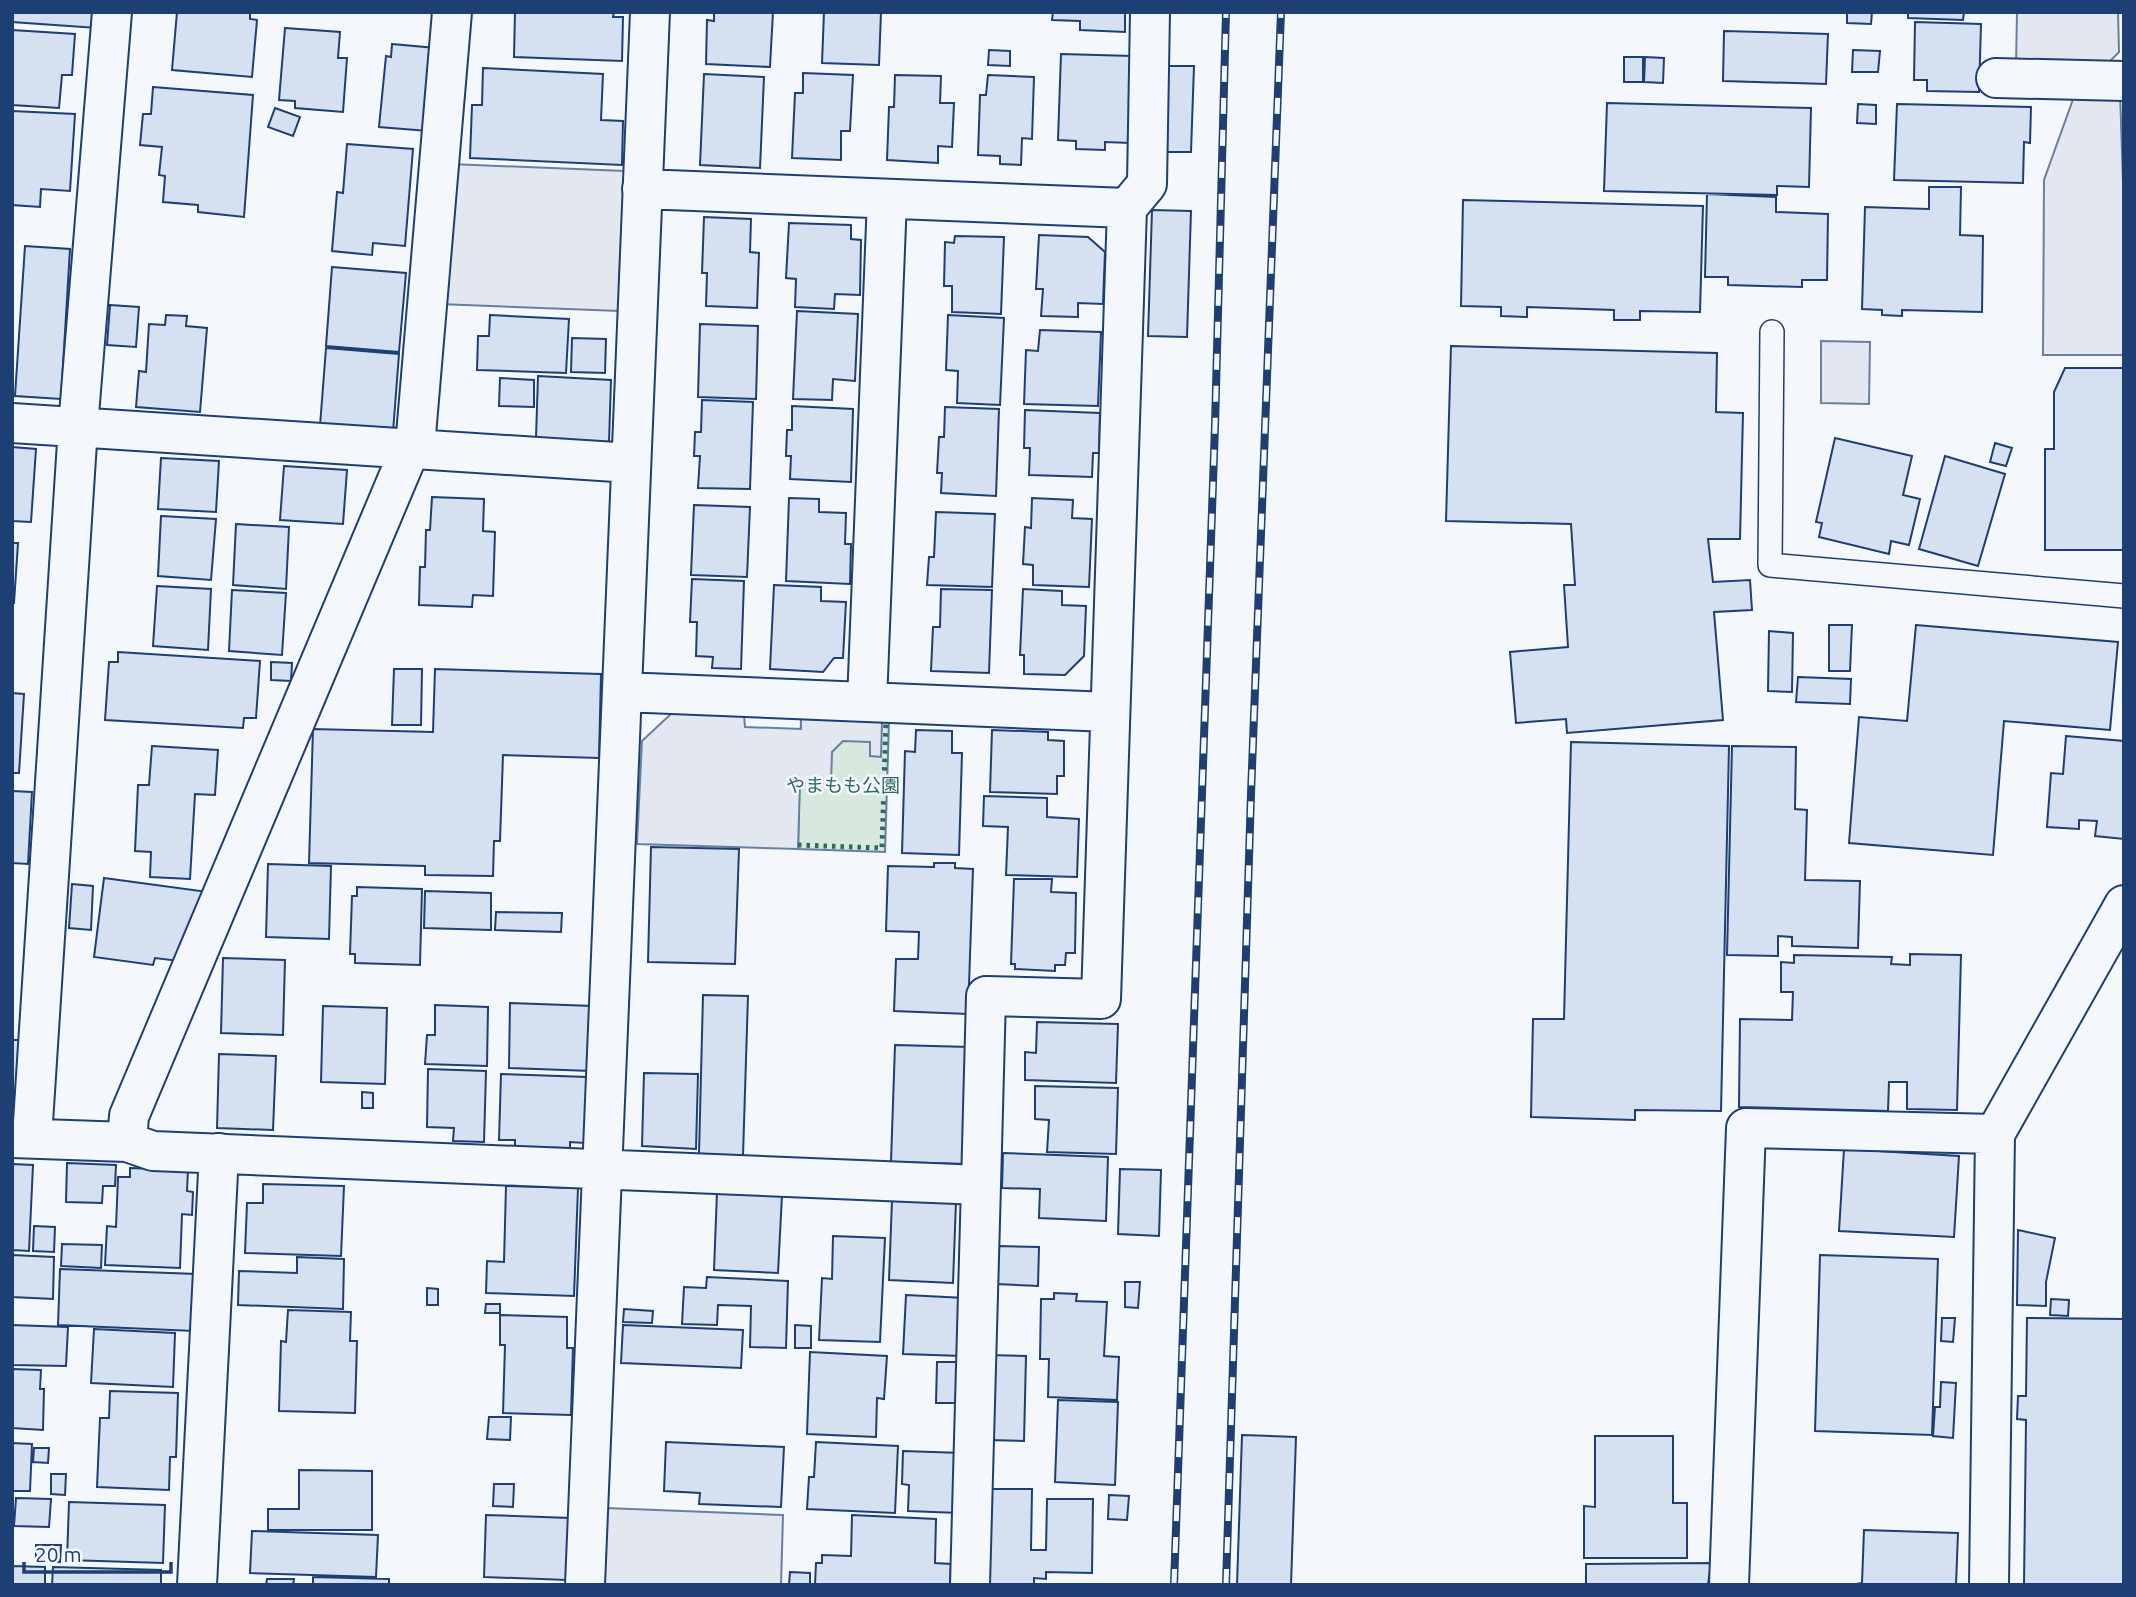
<svg xmlns="http://www.w3.org/2000/svg" width="2136" height="1597" viewBox="0 0 2136 1597" font-family="Ubuntu,'Noto Sans JP',sans-serif">
  <style>
    .green { fill: #d7e8df; stroke: #687fa3; stroke-width: 2 }
    .parking { fill: #e3e8f0; stroke: #687fa3; stroke-width: 2 }
    .building { fill: #d5e0f0; stroke: #1d3f73; stroke-width: 2 }
    .lines { fill: none; stroke-linecap: round; stroke-linejoin: round }
    .lane-casing { stroke: #1d3f73; stroke-width: 26 }
    .street-casing { stroke: #1d3f73; stroke-width: 42 }
    .lane { stroke: #f4f7fb; stroke-width: 23 }
    .street { stroke: #f4f7fb; stroke-width: 38 }
    .rail-casing { stroke: #1d3f73; stroke-width: 8 }
    .rail { stroke: #f4f7fb; stroke-width: 5; stroke-dasharray: 16; stroke-linecap: butt }
    .hedge { stroke: #2c6c60; stroke-width: 5; stroke-dasharray: 3.5 5; stroke-linecap: butt }
    .labels { text-anchor: middle; dominant-baseline: central; stroke-width: 5; stroke-linejoin: round; paint-order: stroke }
    .park-label { font-size: 19px; fill: #2c6c60; stroke: #f4f7fb }
  </style>
  <rect width="100%" height="100%" fill="#f4f7fb"/>
  <path class="green" d="M801 718 889 721 885 852 798 849Z"/>
  <path class="parking" d="M2017 12H2118L2119 52 2101 70 2016 67Z
    M2076 91 2120 92 2124 214V355H2043L2044 180Z
    M450 164 625 171 619 311 439 304Z
    M1821 341 1870 342 1869 404 1821 403Z
    M672 713 744 715 745 727 801 729V718L882 721 881 757 870 756V742L843 741 832 752 831 784 800 783 798 849 637 844 642 741Z
    M606 1508 783 1515 781 1585H603Z"/>
  <path class="building" d="M12 12H98L97 28 12 22Z
    M177 12H250V19L257 20 252 77 172 70Z
    M515 12H614L613 17H623L622 61 514 57Z
    M714 12H773L770 67 706 64 707 20 714 21Z
    M824 12H881L879 65 822 63Z
    M1053 12H1125V32L1080 30V21L1052 20Z
    M1847 12H1872L1871 24 1847 23Z
    M1908 12H1964L1963 20 1908 18Z
    M1915 22 1981 24 1979 92 1927 91V80H1914Z
    M285 28 340 32 338 58H347L343 112 295 108V101L279 100Z
    M12 30 75 34 72 75H62L59 108 12 105Z
    M1724 31 1828 34 1826 84 1723 81Z
    M392 44 436 48 428 131 379 127 386 56 391 57Z
    M989 50 1010 51V66L988 65Z
    M1853 50 1880 51 1878 72H1852Z
    M1061 54 1133 56 1130 143 1105 142V150L1076 149V141L1058 140Z
    M1624 57H1643V82H1624Z
    M1645 57 1664 58 1663 83 1644 82Z
    M1161 66H1194L1191 152H1159Z
    M483 68 603 74 601 120 623 121 622 165 470 158 472 105H482Z
    M803 73 853 75 850 131H841V160L792 158 795 93H803Z
    M704 74 764 77 760 168 700 165Z
    M895 75 941 76 940 103H954L952 147 938 146V163L887 160 889 107H894Z
    M988 75 1034 77 1032 139 1022 138 1021 165 1000 164V156L978 155 980 95H986Z
    M153 87 253 95 244 217 198 212V205L163 202 165 176 159 175 162 147 140 145 143 114H151Z
    M1607 103 1811 108 1809 187 1777 186V195L1604 191Z
    M1858 104 1876 105V124L1857 123Z
    M1897 104 2031 107 2030 143 2024 142 2023 183 1894 180Z
    M275 108 300 117 293 136 268 127Z
    M12 111 75 114 70 191 41 189 40 207 12 205Z
    M347 144 413 149 405 246 373 243 372 255 332 251 337 192 343 193Z
    M1929 187H1961L1960 235 1983 236 1982 312 1902 310V316L1882 315V310L1862 309 1865 207 1929 209Z
    M1707 194 1776 197V212L1828 214 1827 280H1802V287L1728 285V277H1705Z
    M1463 200 1703 206 1700 312 1640 311V320H1614V310L1527 307V317L1501 316V307L1461 306Z
    M1152 210 1191 211 1187 337 1148 336Z
    M704 217 751 219 750 252 759 253 757 308 706 306 707 273H702Z
    M789 223 851 225V239L861 240 860 295 835 294 834 309 795 307 796 279 786 278Z
    M1039 235 1088 237 1105 252 1103 304 1078 303V317L1041 316 1043 289H1036Z
    M955 236 1004 237 1001 314 952 312V286H944L945 242 954 243Z
    M25 246 70 249 61 399 15 396Z
    M332 267 406 273 399 352 326 346Z
    M110 305 139 307 136 347 107 345Z
    M797 311 858 314 855 381 833 379 832 400 793 399Z
    M166 315 187 316 186 326 207 328 200 412 136 407 139 371 146 372 149 324 165 325Z
    M490 315 569 319 566 373 477 370 478 336H489Z
    M948 315 1004 318 1000 405 957 403 958 371 946 370Z
    M700 324 758 326 756 399 698 397Z
    M1040 330 1101 332 1098 406 1024 404 1026 350 1038 351Z
    M572 338 606 339 605 373 571 372Z
    M1451 346 1717 353 1716 412 1743 413 1740 539H1708L1713 582 1750 580 1752 610 1714 612 1723 720 1567 733 1566 719 1516 723 1510 652 1568 647 1564 585H1575L1571 524 1446 521Z
    M326 348 399 354 393 432 320 426Z
    M2065 368H2124V550H2045V449H2054V392Z
    M538 376 611 380 609 442 536 438Z
    M500 378 534 380V407L499 406Z
    M702 400 753 402 750 489 698 488 700 456H694L695 432H701Z
    M792 406 853 409 851 482 790 479 791 456H786L787 430H792Z
    M945 407 999 409 996 496 941 493 942 473H937L939 437H944Z
    M1025 410 1100 413 1099 453H1093L1092 477 1029 475 1030 448H1024Z
    M1835 438 1912 456 1903 495 1920 499 1909 545 1891 541 1889 554 1819 537 1822 523 1816 522Z
    M1995 443 2012 448 2006 466 1990 462Z
    M12 447 36 449 31 522 12 521Z
    M1945 456 2005 474 1978 566 1919 549Z
    M161 458 219 461 216 512 158 509Z
    M284 466 347 470 343 524 280 520Z
    M432 497 484 499 483 531 495 532 493 596 473 595 472 607 419 605 420 567H425L426 530H430Z
    M789 498 819 499V512L846 513 845 544H851L850 584 786 581Z
    M1032 498 1073 500 1072 518 1092 519 1089 587 1033 585V565L1023 564 1025 527 1031 528Z
    M694 505 750 507 747 577 691 575Z
    M936 512 995 514 992 587 927 585 929 557H934Z
    M161 516 216 519 211 580 158 576Z
    M236 524 289 527 286 589 233 585Z
    M12 543H18L14 603H12Z
    M692 579 744 581 741 669 712 668 713 657 696 656 697 622H690Z
    M774 585 821 587V601L846 602 843 658H834L823 672 770 669Z
    M157 586 211 589 208 650 153 646Z
    M941 589 992 590 989 673 931 671 933 627H940Z
    M1023 589 1062 591V605L1086 606 1084 656 1065 675 1024 674V655H1020Z
    M232 590 286 593 282 655 229 651Z
    M1829 625H1852L1850 671H1829Z
    M1916 625 2118 642 2110 730 2004 721 1993 855 1849 843 1859 717 1907 721Z
    M1769 631 1793 633 1792 692 1768 691Z
    M118 652 260 661 256 718H244L243 728 105 720 109 662H118Z
    M271 662 292 663 291 681 271 680Z
    M394 669H422L421 725H392Z
    M435 669 601 674 599 758 503 755 500 841H494L493 876 425 875V866L309 863 313 729 433 732Z
    M1798 677 1851 679 1850 704 1796 702Z
    M12 693 24 694 19 773H12Z
    M916 730 952 731V753H962L959 855 902 853 905 751 915 752Z
    M992 730 1048 732V740L1064 741V776H1057V794L990 792Z
    M2066 736 2124 741V839L2095 836 2097 821 2079 820V829L2047 827 2051 773 2063 774Z
    M1571 742 1729 746 1721 1111 1635 1110V1120L1531 1117 1533 1019H1564Z
    M152 746 218 750 215 795 195 794 190 879 150 877 151 852 135 851 138 785H149Z
    M1732 746 1796 747 1795 809 1807 810 1805 880 1860 881 1858 948 1792 946V937L1778 936V956L1727 955Z
    M12 791 32 792 28 864 12 863Z
    M984 796 1047 798V817L1079 819 1077 877 1006 875 1008 827 983 826Z
    M651 847 739 849 735 964 648 962Z
    M934 863H955V868L973 869 968 1014 894 1011 896 959H918L919 932 886 931 888 866 934 867Z
    M268 864 331 866 329 939 266 937Z
    M104 878 208 892 179 961 155 958 153 965 94 957Z
    M1014 879H1052L1051 892 1076 893 1075 953H1066L1065 965H1055V971L1015 969V964H1011Z
    M72 884 93 886 91 930 69 928Z
    M357 887 422 889 420 965 355 963V954H350L352 896H357Z
    M425 891 491 893V930L424 928Z
    M496 912 562 913 561 932 495 930Z
    M1910 954 1961 955 1957 1110 1907 1109V1082H1889L1888 1111 1739 1107 1740 1019 1792 1020 1793 992H1781V962L1794 963V955L1892 957 1891 964 1910 965Z
    M223 958 285 960 283 1035 221 1033Z
    M703 995 748 996 743 1156 699 1154Z
    M510 1003 593 1006 591 1071 509 1068Z
    M435 1005 488 1007 487 1066 425 1064 427 1035H435Z
    M323 1006 387 1008 385 1084 321 1082Z
    M1037 1022 1118 1024 1116 1083 1025 1080V1052L1036 1053Z
    M12 1040H20L18 1108H12Z
    M895 1045 970 1047 966 1164 891 1162Z
    M219 1054 276 1056 273 1130 217 1128Z
    M428 1069 486 1071 484 1142 453 1141 454 1128 427 1127Z
    M644 1073 698 1074 696 1149 642 1146Z
    M501 1074 587 1077 585 1143 570 1142V1148L515 1147V1140H499Z
    M1035 1086 1118 1088 1116 1154 1047 1152 1049 1120 1035 1119Z
    M362 1092 373 1093V1108H362Z
    M1844 1149 1959 1156 1954 1237 1839 1231Z
    M1003 1153 1108 1157 1106 1221 1039 1218 1040 1189 1002 1188Z
    M67 1163 116 1165 115 1186H103L102 1203 66 1202Z
    M12 1164 33 1165 29 1251 12 1250Z
    M130 1168 188 1170 187 1191 193 1192 192 1215 182 1214 180 1268 105 1265 107 1226 116 1227 118 1177H130Z
    M1120 1169 1161 1170 1159 1236 1118 1234Z
    M263 1184 344 1186 341 1256 245 1253 247 1203H263Z
    M506 1186 578 1188 574 1296 486 1293 487 1261 504 1262Z
    M717 1192 782 1195 778 1273 714 1270Z
    M892 1200 956 1202 953 1283 889 1280Z
    M34 1226 55 1227 54 1252 33 1251Z
    M2018 1230 2055 1238 2046 1282V1306L2017 1305Z
    M833 1236 885 1238 880 1342 819 1340 822 1278 832 1279Z
    M62 1244 102 1245 101 1268 61 1266Z
    M997 1246 1039 1247 1038 1286 996 1284Z
    M12 1255 54 1257 53 1299 12 1297Z
    M1820 1255 1938 1259 1932 1435 1815 1431Z
    M297 1257 344 1259 343 1309 238 1305 239 1271 297 1273Z
    M60 1269 197 1274 194 1331 58 1325Z
    M707 1277 788 1281 786 1348 750 1347 751 1306 718 1305 717 1325 682 1324 684 1287 706 1288Z
    M1125 1282H1140L1138 1308 1125 1307Z
    M427 1288 438 1289V1305H427Z
    M1054 1293 1077 1294 1076 1301 1107 1302 1104 1356 1119 1357 1117 1400 1048 1397 1049 1359H1040L1041 1299H1054Z
    M906 1295 965 1298 962 1356 903 1354Z
    M2051 1299 2069 1300 2068 1316 2050 1315Z
    M486 1304H500V1313H485Z
    M624 1309 653 1311 652 1323 623 1322Z
    M288 1310 351 1312 350 1341H357L355 1413 279 1411 281 1341 286 1342Z
    M500 1315 567 1317V1348H573L571 1415 503 1413 505 1345H500Z
    M1942 1318H1955L1953 1342 1941 1341Z
    M2027 1318 2124 1319V1585H2024L2026 1420 2017 1419 2018 1396H2026Z
    M12 1325 68 1327 66 1366 12 1365Z
    M623 1325 743 1330 741 1368 621 1363Z
    M795 1325 811 1326V1348H795Z
    M94 1329 175 1333 173 1387 91 1383Z
    M810 1352 887 1356 884 1399 877 1398 876 1437 807 1434Z
    M988 1355 1026 1356 1024 1441 987 1440Z
    M937 1362H959L957 1403H936Z
    M12 1369 41 1370 40 1389H44L43 1430 12 1428Z
    M1941 1382 1956 1383 1953 1438 1933 1436 1935 1407H1940Z
    M110 1391 178 1393 176 1457H170L169 1490 97 1487 100 1418H109Z
    M1058 1400 1118 1402 1115 1485 1055 1482Z
    M489 1417H511L510 1440 487 1439Z
    M1242 1435 1296 1437 1291 1585H1237Z
    M1595 1436H1673V1503H1687V1558H1584V1506L1595 1507Z
    M666 1442 784 1447 781 1507 699 1504 700 1493 664 1491Z
    M816 1442 898 1446 895 1513 807 1509 809 1477H814Z
    M12 1443 32 1444 30 1491H12Z
    M34 1448H49L48 1463 33 1462Z
    M903 1451 962 1453 959 1513 908 1511 909 1485 902 1484Z
    M299 1470 372 1471V1530H268V1509H299Z
    M51 1474H66L65 1495 51 1494Z
    M494 1484H514L513 1507 493 1506Z
    M988 1489H1032L1031 1550H1046L1047 1499H1093L1092 1573 1046 1572V1579L1034 1578V1585H982Z
    M1109 1495 1129 1496 1127 1520 1108 1519Z
    M16 1498 51 1499 49 1527 14 1526Z
    M69 1502 165 1505 163 1563 67 1560Z
    M486 1515 570 1518 567 1580 484 1577Z
    M852 1515 936 1519 935 1563 951 1564 950 1585H815L816 1563H822V1555L851 1556Z
    M1864 1530 1958 1533 1956 1585H1850L1862 1583Z
    M252 1531 378 1535 376 1577 250 1573Z
    M36 1545H61L60 1562 36 1561Z
    M1711 1563 1708 1585H1586V1564Z
    M12 1566 45 1567V1585H12Z
    M53 1567 161 1570V1585H52Z
    M790 1572 810 1573V1585H789Z
    M313 1577 389 1579V1585H313Z
    M267 1579H294L293 1585H266Z"/>
  <g class="lines">
    <defs>
      <path id="lane" d="M1772 332 1770 565 2124 596"/>
      <path id="street" d="M1996 78 2124 81
        M642 189 1127 208
        M12 423 631 463
        M622 692 1110 712
        M867 702 887 199
        M12 1138 127 1142 153 1151 981 1185 970 1585
        M32 1138 78 427 112 12
        M127 1142 129 1116 416 435 452 12
        M981 1185 986 996 1101 999 1127 208 1147 184 1150 12
        M197 1585 219 1153
        M585 1585 650 12
        M1729 1585 1746 1128 1995 1134
        M1989 1585 1995 1134 2124 905"/>
    </defs>
    <use href="#lane" class="lane-casing"/>
    <use href="#street" class="street-casing"/>
    <use href="#lane" class="lane"/>
    <use href="#street" class="street"/>
    <defs>
      <path id="rail" d="M1174 1585 1215 426 1226 12
        M1226 1585 1251 794 1281 12"/>
    </defs>
    <use href="#rail" class="rail-casing"/>
    <use href="#rail" class="rail"/>
    <path class="hedge" d="M798 845 882 848 886 721"/>
  </g>
  <g class="labels">
    <g class="park-label">
      <text x="843" y="785">やまもも公園</text>
    </g>
  </g>
  <rect width="2136" height="1597" fill="none" stroke="#1d3f73" stroke-width="28"/>
  <path d="M24 1562v10h147v-10" fill="none" stroke="#1d3f73" stroke-width="3.5"/>
  <text x="35" y="1562" font-size="21" fill="#1d3f73" stroke="#f4f7fb" stroke-width="5" paint-order="stroke">20 m</text>
</svg>
